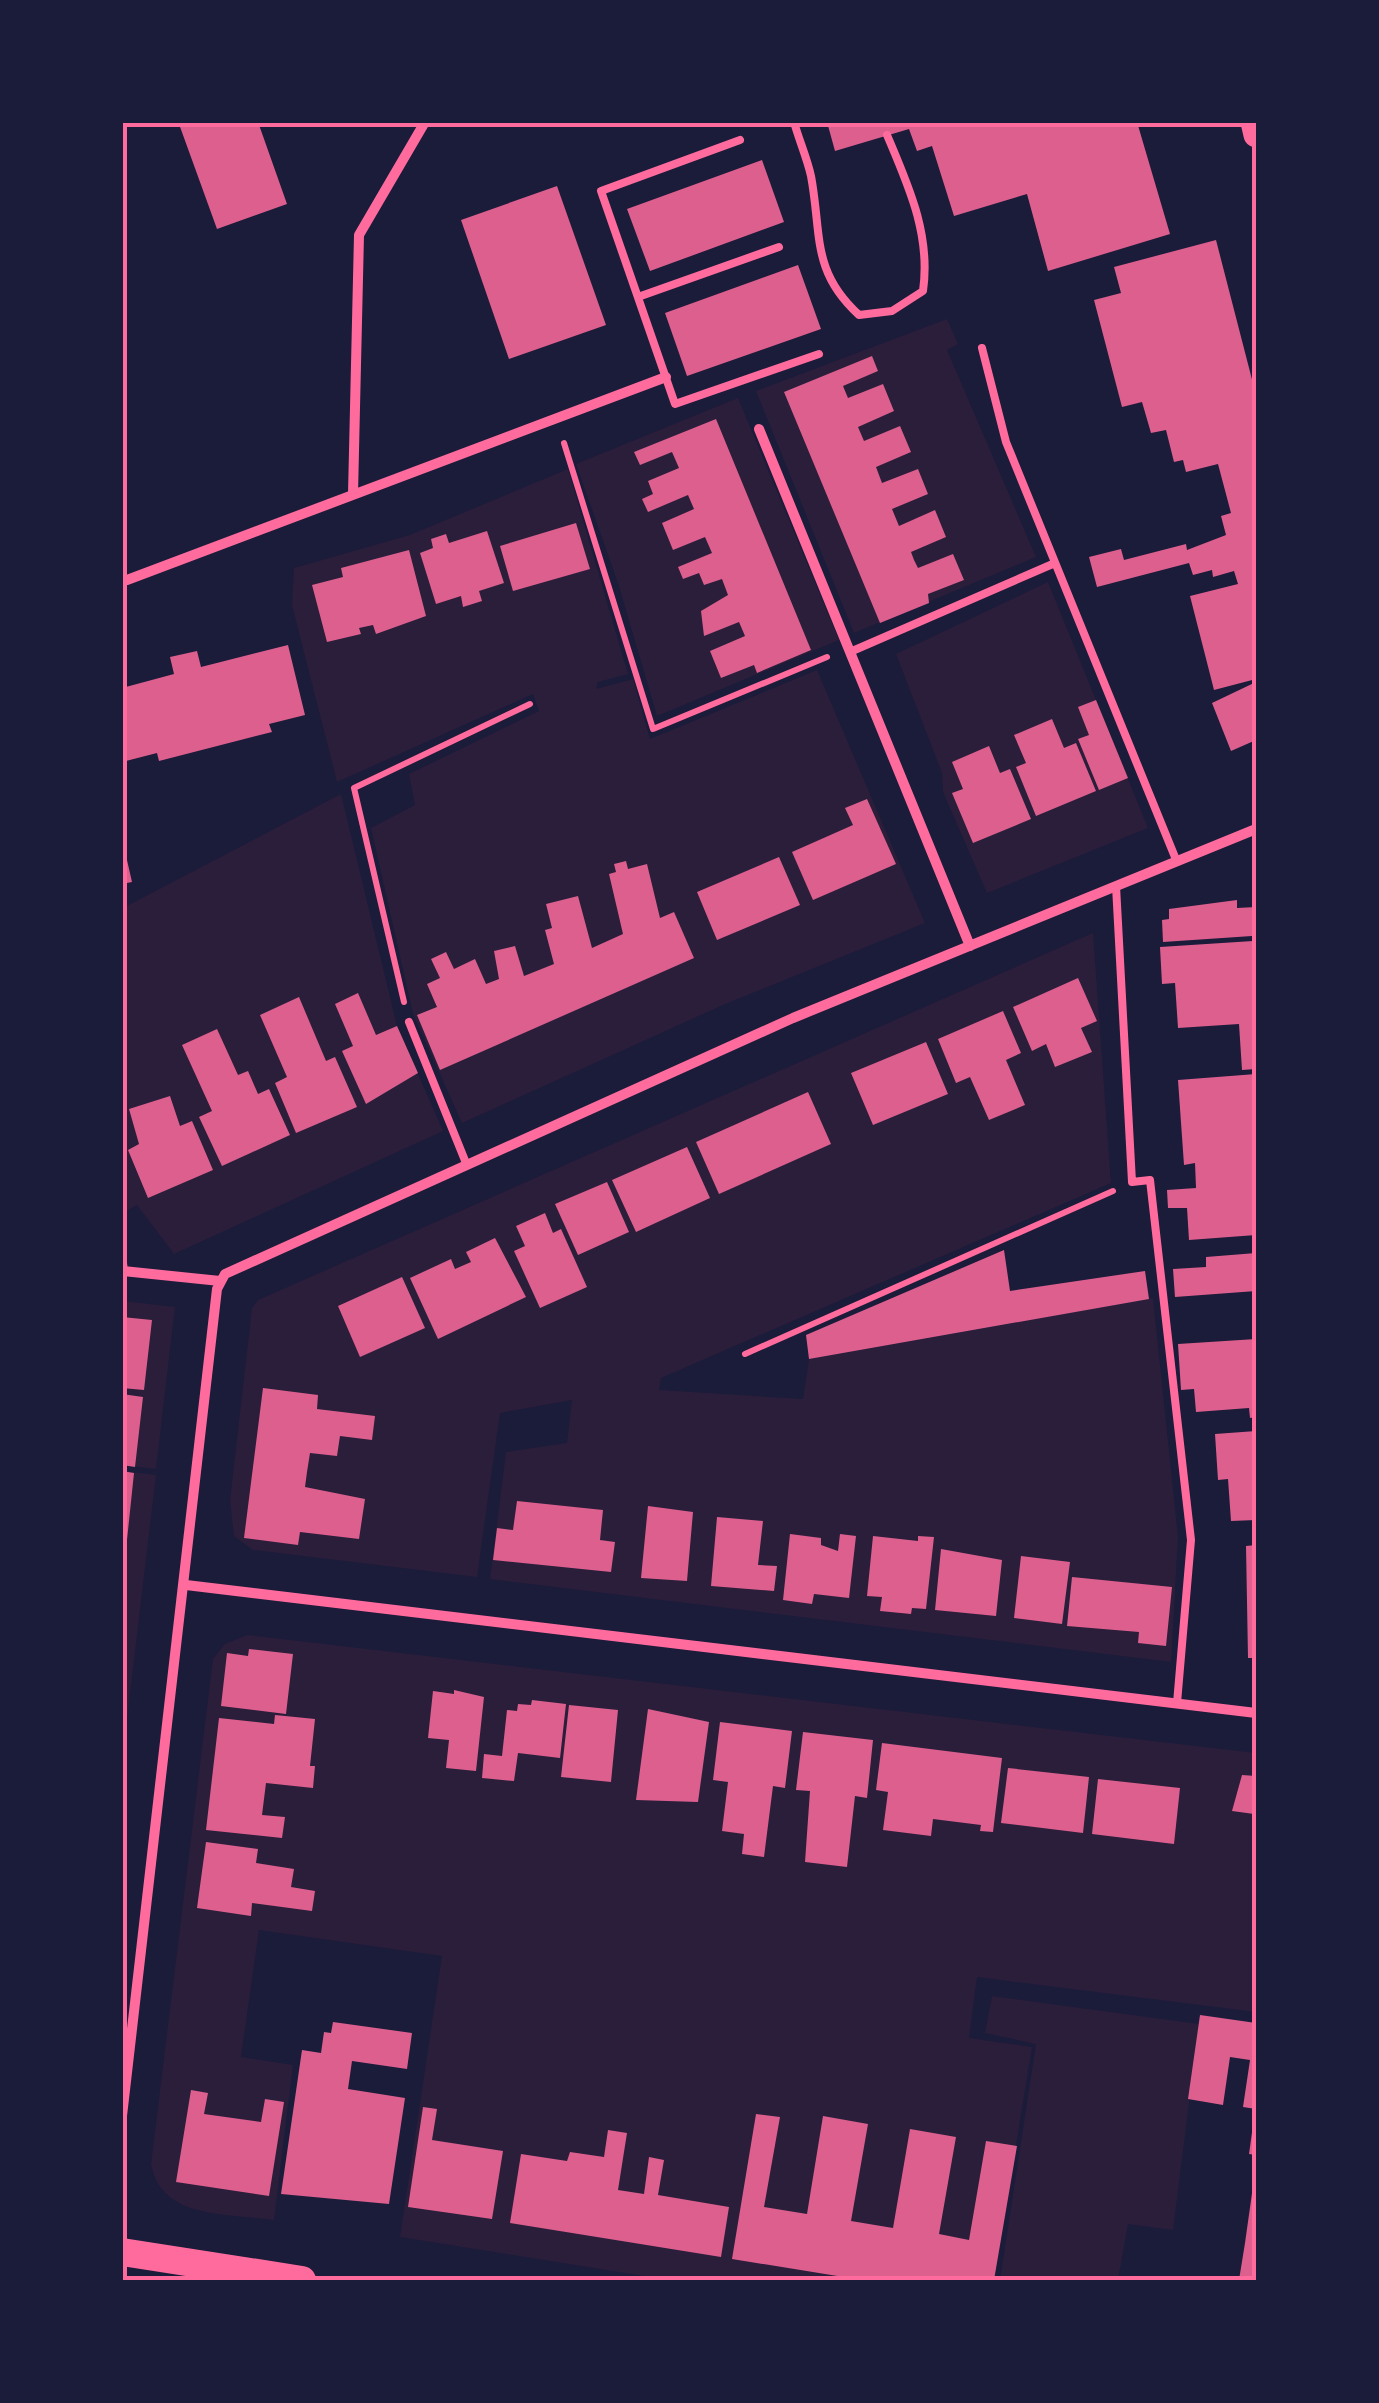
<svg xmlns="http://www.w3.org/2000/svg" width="1379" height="2403" viewBox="0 0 1379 2403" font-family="Ubuntu,sans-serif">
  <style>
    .green { fill: #2a1e3b }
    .building { fill: #dd5f8e }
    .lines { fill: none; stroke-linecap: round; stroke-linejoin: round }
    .path { stroke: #ff6b9d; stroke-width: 6 }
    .service { stroke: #ff6b9d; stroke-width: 8 }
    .minor { stroke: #ff6b9d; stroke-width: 10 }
    .primary { stroke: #ff6b9d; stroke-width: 25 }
    .trunk { stroke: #ff6b9d; stroke-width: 28 }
    .neatline { fill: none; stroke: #ff6b9d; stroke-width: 4 }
  </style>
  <rect width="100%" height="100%" fill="#1b1b3a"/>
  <path class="green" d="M947 319 958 344 947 350 1036 557 854 633 756 391Z
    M738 398 839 640 657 716 618 583 576 464Z
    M568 469 628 674 598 682 596 689 633 679 650 739 817 670 925 923 723 1005 462 1123 413 1014 371 828 415 805 409 774 539 711 533 694 337 782 292 605 294 568 410 535Z
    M1048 582 1148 828 987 893 943 792 942 773 896 654Z
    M341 794 397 1026 443 1131 174 1254 137 1205 123 1213V908Z
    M1093 933 1111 1183 661 1378 659 1390 803 1399 809 1359 1153 1298 1178 1537 1171 1662 490 1579 506 1452 567 1443 572 1400 500 1413 477 1577 253 1550 234 1536 230 1500 252 1308 258 1300Z
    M123 1301 175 1307 156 1469 123 1465Z
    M123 1471 156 1475 124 1744H123Z
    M247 1635 1256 1753V2012L977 1977 969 2038 1032 2047 994 2280H669L400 2237 442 1956 259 1930 241 2057 293 2065 274 2220C228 2213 161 2220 151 2164L213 1659 225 1644Z
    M992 1996 1199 2024 1173 2230 1128 2224 1118 2280H1000L1036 2044 985 2033Z"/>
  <path class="building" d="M184 122H258L287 204 217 229 179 124Z
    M827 122H1137L1170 234 1048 271 1027 194 954 216 932 146 917 151 909 129 835 151Z
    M762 160 784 222 650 271 627 209Z
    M557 186 606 325 509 359 461 220Z
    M1216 240 1256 395V679L1214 690 1190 596 1238 584 1234 571 1213 577 1212 570 1193 575 1189 563 1097 587 1089 557 1121 549 1124 560 1186 544 1187 550 1226 535 1221 516 1231 513 1218 464 1186 472 1183 460 1174 462 1166 430 1151 433 1142 402 1122 407 1094 300 1121 293 1114 267Z
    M798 265 821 329 687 376 665 313Z
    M872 356 878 371 843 386 848 398 883 384 894 411 858 427 864 441 900 426 911 452 876 467 882 483 918 469 928 494 892 509 899 526 935 510 946 537 911 552 914 560 918 568 953 554 964 580 928 594 929 603 880 623 784 392Z
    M716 419 811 650 757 673 754 665 721 678 710 651 745 636 739 622 704 636 701 611 728 595 722 579 704 585 699 573 683 579 678 567 712 553 705 537 673 550 662 523 694 509 688 495 648 512 642 499 653 494 648 481 679 468 672 452 640 465 634 452Z
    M576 523 590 569 513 591 500 546Z
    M487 531 504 583 479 591 482 601 463 607 461 596 436 604 420 553 433 548 431 539 446 534 449 543Z
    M409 550 426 616 376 634 373 625 359 628 361 634 327 642 312 585 343 577 341 568Z
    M288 645 305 715 269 724 272 732 159 761 157 753 122 762V688L174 674 170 657 197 651 201 667Z
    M1256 682V740L1231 751 1212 703Z
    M1096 700 1128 778 1099 790 1078 739 1089 735 1078 707Z
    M1052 719 1064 748 1076 743 1096 791 1036 816 1016 767 1026 763 1014 735Z
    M989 746 1000 773 1010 769 1031 819 973 843 952 793 963 789 952 762Z
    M867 799 896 864 813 900 792 852 853 825 845 808Z
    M122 838 132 882 122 884Z
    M779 857 800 905 717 940 697 892Z
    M626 861 628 869 647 864 660 918 674 912 694 958 440 1070 417 1015 437 1007 427 984 440 978 431 959 446 952 454 969 475 959 486 984 499 979 494 951 515 946 524 976 554 964 545 930 552 928 546 904 578 896 592 948 623 934 609 874 616 872 614 864Z
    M1237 900V908L1256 907V1069L1242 1070 1239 1024 1178 1028 1175 983 1162 984 1160 947 1253 941 1252 936 1163 942 1162 920 1169 919V909Z
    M1078 978 1097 1021 1081 1028 1092 1052 1055 1067 1046 1044 1032 1051 1013 1007Z
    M358 993 376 1035 397 1026 418 1073 366 1104 342 1051 353 1046 335 1004Z
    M299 997 326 1061 335 1057 357 1107 296 1133 275 1083 287 1077 260 1015Z
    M1003 1011 1021 1053 1006 1060 1025 1105 989 1120 970 1077 956 1083 938 1039Z
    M217 1029 238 1075 248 1071 258 1094 269 1089 290 1135 222 1166 199 1117 212 1111 182 1045Z
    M926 1042 948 1094 873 1125 851 1073Z
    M1256 1074V1235L1189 1240 1187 1208H1168L1167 1190 1196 1188 1195 1163 1184 1165 1178 1080Z
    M808 1092 831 1144 719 1194 696 1142Z
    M170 1096 180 1126 192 1121 213 1170 148 1198 128 1150 139 1144 129 1109Z
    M687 1147 710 1198 636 1232 612 1180Z
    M607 1182 629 1232 578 1255 555 1204Z
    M545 1213 553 1233 561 1229 587 1287 540 1308 514 1251 525 1246 516 1226Z
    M495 1238 526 1297 438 1339 410 1278 451 1259 455 1269 471 1262 466 1252Z
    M1004 1250 1010 1291 1145 1271 1149 1299 809 1359 806 1335Z
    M1256 1253V1291L1175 1297 1173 1269 1206 1267V1257Z
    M402 1277 425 1328 360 1357 338 1306Z
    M122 1317 152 1320 144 1390 122 1388Z
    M1256 1339V1417L1250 1418 1249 1408 1196 1412 1194 1389 1181 1390 1178 1344Z
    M263 1388 318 1395 317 1409 375 1416 372 1440 340 1436 337 1456 310 1453 307 1472 305 1487 365 1499 359 1539 300 1532 298 1545 244 1538Z
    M122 1394 143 1397 135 1467 122 1465Z
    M1256 1431V1520L1231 1521 1228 1479 1218 1480 1215 1434Z
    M122 1471 134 1473 125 1559H122Z
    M517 1501 603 1510 600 1540 615 1542 611 1572 493 1560 497 1528 513 1530Z
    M648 1506 693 1512 687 1581 641 1578Z
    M717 1517 763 1521 758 1565 777 1566 774 1591 711 1586Z
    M790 1534 821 1538V1545L838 1551 840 1534 856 1536 849 1598 814 1594 812 1604 783 1600Z
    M873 1536 918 1541V1536L934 1537 926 1609 912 1608 911 1614 880 1611 882 1597 867 1596Z
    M1256 1545V1658H1248L1246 1546Z
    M941 1549 1002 1560 996 1616 935 1610Z
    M1021 1556 1070 1562 1062 1624 1014 1618Z
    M1072 1577 1172 1587 1166 1646 1138 1643 1139 1632 1067 1626Z
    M249 1649 293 1654 286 1714 221 1706 227 1653 248 1656Z
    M454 1690 484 1697 476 1771 446 1768 449 1740 428 1738 433 1691 454 1694Z
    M532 1700 566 1704 560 1758 518 1753 514 1781 482 1778 484 1754 502 1756 507 1710 517 1711 518 1704 531 1705Z
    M569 1705 618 1710 611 1782 561 1777Z
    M648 1709 709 1722 698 1802 636 1800Z
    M275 1715 315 1719 310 1766H315L313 1788 266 1783 262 1815 285 1817 282 1838 206 1830 219 1718 274 1724Z
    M720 1722 792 1731 785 1788 773 1786 764 1857 742 1854 744 1834 722 1831 728 1782 713 1780Z
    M803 1732 873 1740 867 1798 855 1796 847 1867 805 1862 810 1791 796 1790Z
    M882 1743 1002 1758 993 1832 980 1831 981 1825 933 1819 931 1836 883 1830 888 1792 876 1790Z
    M1008 1768 1089 1777 1083 1833 1001 1823Z
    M1242 1775 1256 1776 1254 1814 1232 1811Z
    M1098 1779 1180 1788 1174 1844 1092 1834Z
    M206 1842 258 1849 256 1863 294 1869 291 1887 315 1891 312 1911 252 1903 251 1916 197 1908Z
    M1200 2015 1256 2023V2109L1243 2107 1250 2060 1230 2057 1223 2105 1188 2099Z
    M333 2022 412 2033 407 2069 352 2061 348 2089 405 2098 389 2204 281 2194 302 2050 321 2053 324 2032 331 2033Z
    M191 2090 208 2093 204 2114 261 2122 265 2099 284 2102 269 2196 176 2182Z
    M423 2107 437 2109 432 2140 503 2151 492 2219 408 2207Z
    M756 2114 780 2117 764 2207 807 2214 823 2116 868 2124 851 2221 893 2228 910 2129 956 2137 939 2234 969 2240 986 2141 1017 2146 994 2280H862L732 2259Z
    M1254 2118H1256V2155L1249 2154Z
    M608 2130 627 2133 618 2190 644 2194 649 2157 664 2160 658 2195 729 2207 721 2257 510 2223 521 2154 567 2161 570 2152 604 2157Z
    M1254 2179 1256 2280H1239L1245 2243Z"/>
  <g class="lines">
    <path class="path" d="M564 443 653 729 827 657
      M404 1002 354 788 530 704
      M745 1354 1113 1191"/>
    <path class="service" d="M794 122C799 140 807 158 811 176 822 235 811 271 859 315L892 311 923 291C931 235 909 187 887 135
      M740 140 601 191 675 404 819 354
      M638 297 779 247
      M982 348 1006 442 1177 862
      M850 652 1055 563
      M1116 886 1132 1182 1150 1180 1191 1540 1177 1703
      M409 1022 466 1163"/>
    <path class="minor" d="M759 429 970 946
      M353 494 359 235 425 122
      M127 580 666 377
      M122 1263 123 1271 220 1281
      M186 1585 1256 1713
      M122 2116 217 1289 225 1274 793 1018 1256 829"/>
    <path class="primary" d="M1253 122 1256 135"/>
    <path class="trunk" d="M122 2252 302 2280"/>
  </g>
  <rect width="1379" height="2403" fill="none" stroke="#1b1b3a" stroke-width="250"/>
  <rect x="125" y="125" width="1129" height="2153" class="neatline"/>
</svg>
